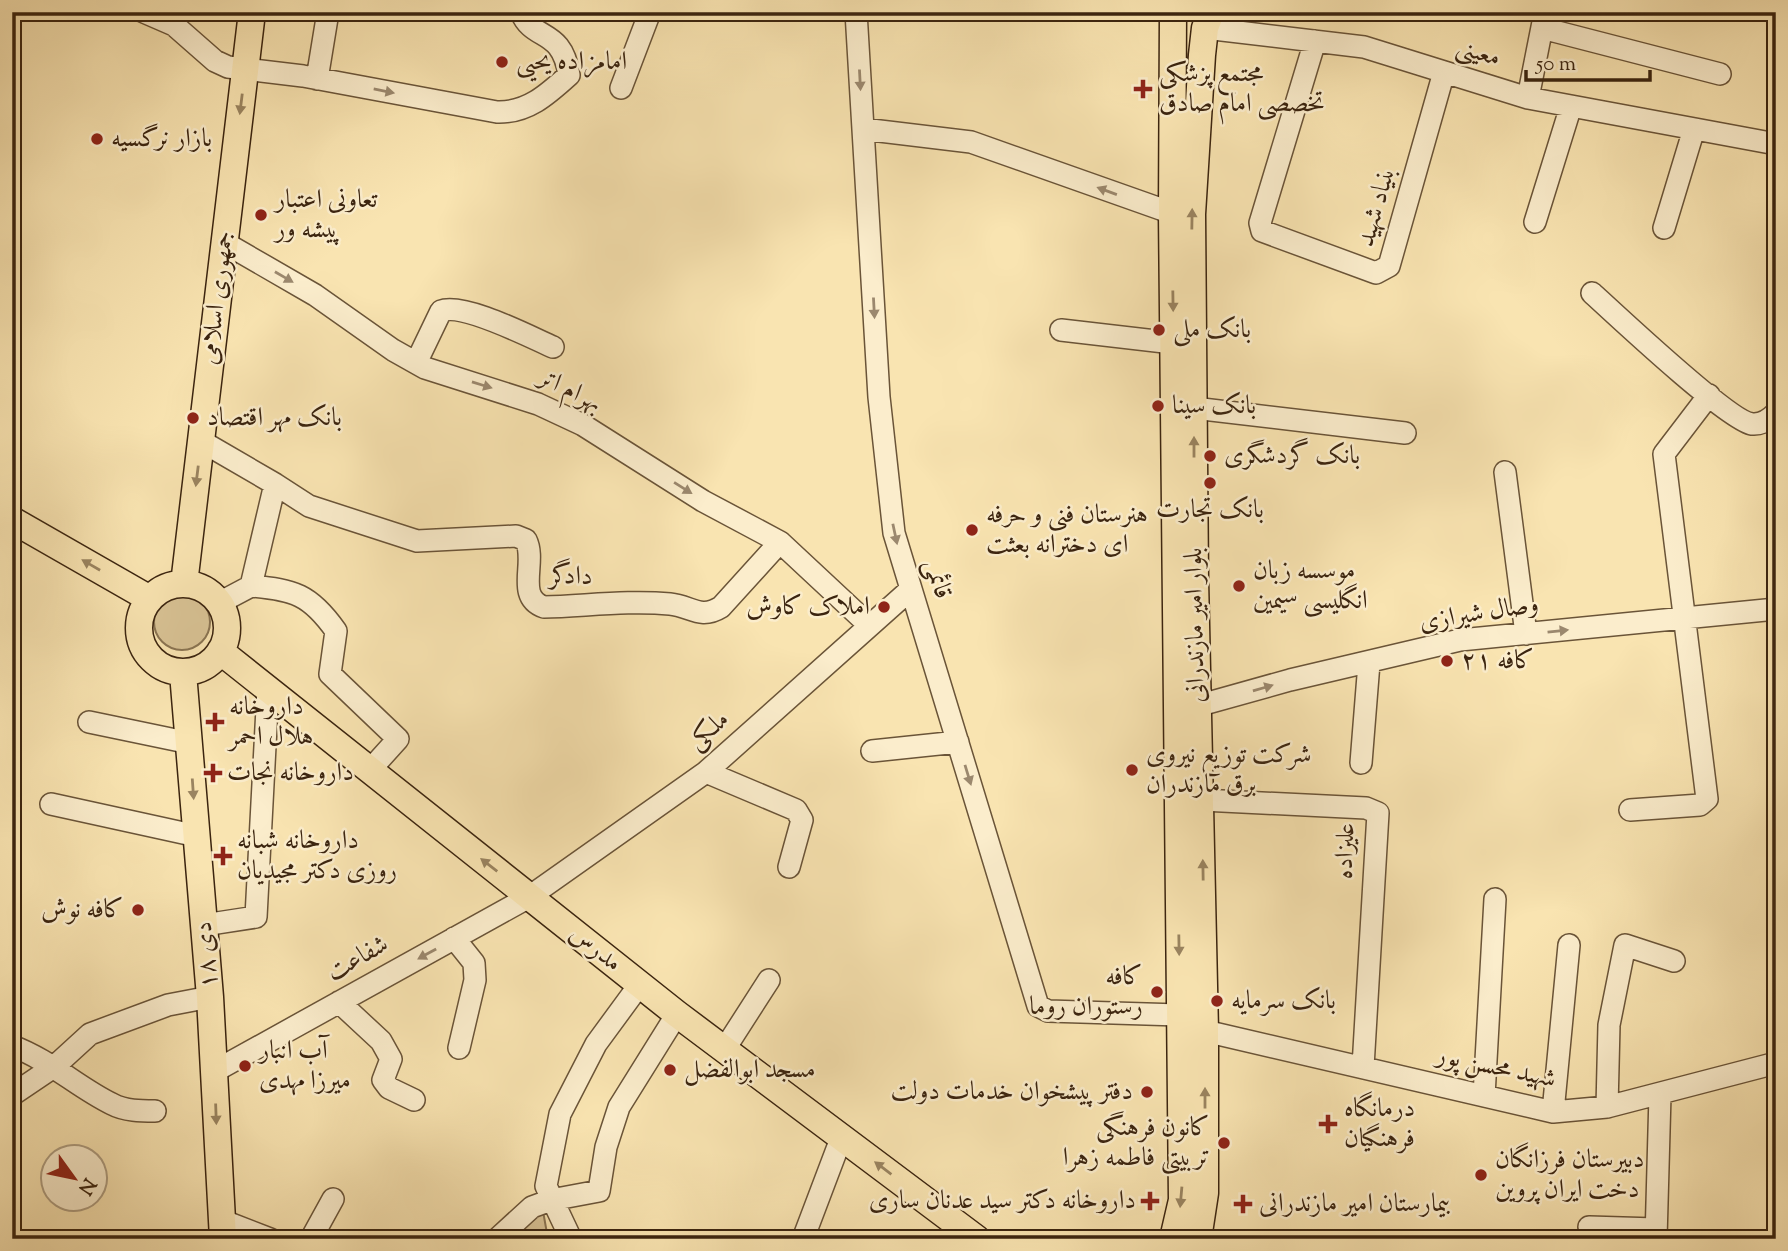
<svg xmlns="http://www.w3.org/2000/svg" width="1788" height="1251" viewBox="0 0 1788 1251" font-family="'Sorts Mill Goudy',Amiri,serif">
  <style>
    .green { fill: #d9c395; stroke: #8a7452; stroke-width: 2 }
    .lines { fill: none; stroke-linecap: round; stroke-linejoin: round }
    .minor-casing { stroke: #6a5438; stroke-width: 24 }
    .major-casing { stroke: #3b240f; stroke-width: 29 }
    .minor { stroke: #fbedcc; stroke-width: 21 }
    .major { stroke: #f9e4b1; stroke-width: 26 }
    .oneway { fill: #9b886e }
    .oneway2 { fill: #9a8460 }
    .poi-dot { fill: #8f2418; stroke: #fbedcc; stroke-width: 2.5 }
    .labels { text-anchor: middle; dominant-baseline: central; stroke-width: 5; stroke-linejoin: round; paint-order: stroke }
    .street-label { font-size: 26px; fill: #3b240f; stroke: #fbedcc }
    .poi-label { font-size: 26px; fill: #3b240f; stroke: #fbedcc; text-anchor: start }
  </style>
  <rect width="100%" height="100%" fill="#f9e4b1"/>
  <filter id="stains"><feTurbulence type="fractalNoise" baseFrequency=".00286" numOctaves="4"/><feColorMatrix values="0 0 0 0 .2 0 0 0 0 .09 0 0 0 0 .02 0 0 0 .5 -.17"/></filter>
  <radialGradient id="worn" r=".72"><stop offset=".6" stop-color="#630" stop-opacity="0"/><stop offset="1" stop-color="#630" stop-opacity=".3"/></radialGradient>
  <path class="green" d="M154 622a28 28 0 1 1 56 0a28 28 0 1 1-56 0Z
    M535 1210 543 1211 548 1239H515Z"/>
  <g class="lines">
    <defs>
      <path id="minor" d="M144 12 174 25 215 61 228 67 303 76 497 112C527 113 547 95 569 75 562 27 533 42 521 12
        M856 12 879 397 894 533 1038 1006 1048 1011 1179 1015
        M1205 28 1364 47 1528 98 1776 144
        M1542 28 1720 74
        M1315 41 1260 223 1262 231 1376 273 1389 266 1444 72
        M317 79 328 12
        M621 88 650 12
        M1528 98 1545 12
        M863 129 971 142 1172 213
        M1535 222 1571 106
        M1664 228 1694 129
        M225 243 315 295 393 350 425 368 538 404 583 425 703 501 780 542 869 625
        M1592 293C1616 315 1729 421 1752 424 1762 425 1769 420 1776 413
        M1061 330 1173 343
        M416 363 441 311C463 302 530 337 553 347
        M1194 408 1405 433
        M201 441 275 484 251 586
        M1505 472 1526 634
        M275 484 309 506 417 541 516 536 526 540C537 562 515 597 544 607 585 606 629 600 670 604 691 606 700 620 721 607L780 542
        M251 586C294 590 310 594 336 631L330 674 398 739 370 770
        M219 603 251 586
        M1197 706 1290 680 1460 640 1776 609
        M89 722 190 743
        M872 751 958 742
        M1361 763 1369 663
        M706 772 796 810 802 820 789 867
        M1202 800 1366 808 1378 813 1363 1067
        M51 804 197 836
        M1630 810 1700 805 1707 799 1664 454 1709 395
        M204 925 256 917 268 689
        M454 938 474 963 475 980 459 1048
        M339 1002 381 1041 391 1059 383 1080 389 1088 414 1100
        M1205 1031 1553 1112 1607 1107 1776 1063
        M12 1046C50 1060 77 1087 112 1104 125 1111 141 1111 155 1111
        M724 1050 769 980
        M215 1071 529 897 706 772 911 589
        M12 1095 55 1066 90 1034 168 1005 210 997
        M1484 1096 1495 899
        M1607 1107 1609 1025 1625 945 1674 961
        M1553 1112 1569 945
        M221 1220 270 1239
        M1589 1227 1656 1229
        M311 1239 333 1199
        M497 1239 532 1207 551 1200 599 1191 606 1147 619 1107 677 1014
        M571 1239 546 1186 560 1114 596 1044 640 984
        M803 1239 842 1136
        M1656 1239 1660 1095"/>
      <path id="major" d="M12 520 150 599
        M184 584 252 12
        M139 628a44 44 0 1 1 88 0a44 44 0 1 1-88 0Z
        M220 651 677 1014 977 1239
        M183 673 210 997 223 1239
        M1173 1239 1182 1200 1172 213 1173 12
        M1198 1239 1205 1193V1031L1195 579 1192 214 1202 55 1205 28 1211 12"/>
    </defs>
    <use href="#minor" class="minor-casing"/>
    <use href="#major" class="major-casing"/>
    <use href="#minor" class="minor"/>
    <use href="#major" class="major"/>
  </g>
  <defs><path id="oneway-solid" d="M-6-.8H1V-3.2L6.5 0L1 3.2V.8H-6Z" transform="scale(1.75)"/></defs>
  <g class="oneway">
    <use href="#oneway-solid" transform="translate(860 80) rotate(87)"/>
    <use href="#oneway-solid" transform="translate(384 91) rotate(11)"/>
    <use href="#oneway-solid" transform="translate(1107 191) rotate(-160)"/>
    <use href="#oneway-solid" transform="translate(284 277) rotate(30)"/>
    <use href="#oneway-solid" transform="translate(874 308) rotate(87)"/>
    <use href="#oneway-solid" transform="translate(482 385) rotate(17)"/>
    <use href="#oneway-solid" transform="translate(683 488) rotate(32)"/>
    <use href="#oneway-solid" transform="translate(895 534) rotate(78)"/>
    <use href="#oneway-solid" transform="translate(1558 631) rotate(-6)"/>
    <use href="#oneway-solid" transform="translate(1263 688) rotate(-16)"/>
    <use href="#oneway-solid" transform="translate(968 775) rotate(73)"/>
    <use href="#oneway-solid" transform="translate(427 954) rotate(151)"/>
  </g>
  <g class="oneway2">
    <use href="#oneway-solid" transform="translate(241 104) rotate(97)"/>
    <use href="#oneway-solid" transform="translate(1192 219) rotate(-89)"/>
    <use href="#oneway-solid" transform="translate(1173 301) rotate(89)"/>
    <use href="#oneway-solid" transform="translate(1194 447) rotate(-90)"/>
    <use href="#oneway-solid" transform="translate(197 476) rotate(97)"/>
    <use href="#oneway-solid" transform="translate(91 565) rotate(-150)"/>
    <use href="#oneway-solid" transform="translate(193 789) rotate(86)"/>
    <use href="#oneway-solid" transform="translate(489 865) rotate(-142)"/>
    <use href="#oneway-solid" transform="translate(1203 870) rotate(-91)"/>
    <use href="#oneway-solid" transform="translate(1179 945) rotate(89)"/>
    <use href="#oneway-solid" transform="translate(1205 1098) rotate(-90)"/>
    <use href="#oneway-solid" transform="translate(216 1114) rotate(88)"/>
    <use href="#oneway-solid" transform="translate(883 1168) rotate(-143)"/>
    <use href="#oneway-solid" transform="translate(1181 1197) rotate(95)"/>
  </g>
  <g class="poi-dot">
    <circle cx="502" cy="62" r="7"/>
    <path d="M1139.5 78.5h7v7h7v7h-7v7h-7v-7h-7v-7h7z"/>
    <circle cx="97" cy="139" r="7"/>
    <circle cx="261" cy="215" r="7"/>
    <circle cx="1159" cy="330" r="7"/>
    <circle cx="1158" cy="406" r="7"/>
    <circle cx="193" cy="418" r="7"/>
    <circle cx="1210" cy="456" r="7"/>
    <circle cx="1210" cy="483" r="7"/>
    <circle cx="972" cy="530" r="7"/>
    <circle cx="1239" cy="586" r="7"/>
    <circle cx="884" cy="607" r="7"/>
    <circle cx="1447" cy="661" r="7"/>
    <path d="M211.5 711.5h7v7h7v7h-7v7h-7v-7h-7v-7h7z"/>
    <circle cx="1132" cy="770" r="7"/>
    <path d="M209.5 762.5h7v7h7v7h-7v7h-7v-7h-7v-7h7z"/>
    <path d="M219.5 845.5h7v7h7v7h-7v7h-7v-7h-7v-7h7z"/>
    <circle cx="138" cy="910" r="7"/>
    <circle cx="1157" cy="992" r="7"/>
    <circle cx="1217" cy="1001" r="7"/>
    <circle cx="245" cy="1066" r="7"/>
    <circle cx="670" cy="1070" r="7"/>
    <circle cx="1147" cy="1092" r="7"/>
    <path d="M1324.5 1113.5h7v7h7v7h-7v7h-7v-7h-7v-7h7z"/>
    <circle cx="1224" cy="1143" r="7"/>
    <circle cx="1481" cy="1175" r="7"/>
    <path d="M1146.5 1190.5h7v7h7v7h-7v7h-7v-7h-7v-7h7z"/>
    <path d="M1239.5 1193.5h7v7h7v7h-7v7h-7v-7h-7v-7h7z"/>
  </g>
  <g class="labels">
    <g class="street-label">
      <text transform="translate(1478 53) rotate(17)">معینی</text>
      <text transform="translate(1377 207) rotate(-74)">بنیاد شهید</text>
      <text transform="translate(218 298) rotate(-83)">جمهوری اسلامی</text>
      <text transform="translate(570 391) rotate(26)">بهرام اتر</text>
      <text transform="translate(571 577) rotate(1)">دادگر</text>
      <text transform="translate(937 579) rotate(73)">قائمی</text>
      <text transform="translate(1479 614) rotate(-9)">وصال شیرازی</text>
      <text transform="translate(1196 625) rotate(-91)">بلوار امیر مازندرانی</text>
      <text transform="translate(709 731) rotate(-41)">ملکی</text>
      <text transform="translate(1346 851) rotate(-88)">علیزاده</text>
      <text transform="translate(595 949) rotate(38)">مدرس</text>
      <text transform="translate(207 955) rotate(-95)">۱۸ دی</text>
      <text transform="translate(358 959) rotate(-29)">شفاعت</text>
      <text transform="translate(1496 1068) rotate(12)">شهید محسن پور</text>
    </g>
    <g class="poi-label">
      <text x="516" y="62">امامزاده یحیی</text>
      <text x="1159" y="74">مجتمع پزشکی<tspan x="1159" dy="30">تخصصی امام صادق</tspan></text>
      <text x="111" y="139">بازار نرگسیه</text>
      <text x="275" y="200">تعاونی اعتبار<tspan x="275" dy="30">پیشه ور</tspan></text>
      <text x="1173" y="330">بانک ملی</text>
      <text x="1172" y="406">بانک سینا</text>
      <text x="207" y="418">بانک مهر اقتصاد</text>
      <text x="1224" y="456">بانک گردشگری</text>
      <text x="1210" y="510" text-anchor="middle">بانک تجارت</text>
      <text x="986" y="515">هنرستان فنی و حرفه<tspan x="986" dy="30">ای دخترانه بعثت</tspan></text>
      <text x="1253" y="571">موسسه زبان<tspan x="1253" dy="30">انگلیسی سیمین</tspan></text>
      <text x="870" y="607" text-anchor="end">املاک کاوش</text>
      <text x="1461" y="661">کافه ۲۱</text>
      <text x="229" y="707">داروخانه<tspan x="229" dy="30">هلال احمر</tspan></text>
      <text x="1146" y="755">شرکت توزیع نیروی<tspan x="1146" dy="30">برق مازندران</tspan></text>
      <text x="227" y="773">داروخانه نجات</text>
      <text x="237" y="841">داروخانه شبانه<tspan x="237" dy="30">روزی دکتر مجیدیان</tspan></text>
      <text x="124" y="910" text-anchor="end">کافه نوش</text>
      <text x="1143" y="977" text-anchor="end">کافه<tspan x="1143" dy="30">رستوران روما</tspan></text>
      <text x="1231" y="1001">بانک سرمایه</text>
      <text x="259" y="1051">آب انبار<tspan x="259" dy="30">میرزا مهدی</tspan></text>
      <text x="684" y="1070">مسجد ابوالفضل</text>
      <text x="1133" y="1092" text-anchor="end">دفتر پیشخوان خدمات دولت</text>
      <text x="1344" y="1109">درمانگاه<tspan x="1344" dy="30">فرهنگیان</tspan></text>
      <text x="1210" y="1128" text-anchor="end">کانون فرهنگی<tspan x="1210" dy="30">تربیتی فاطمه زهرا</tspan></text>
      <text x="1495" y="1160">دبیرستان فرزانگان<tspan x="1495" dy="30">دخت ایران پروین</tspan></text>
      <text x="1136" y="1201" text-anchor="end">داروخانه دکتر سید عدنان ساری</text>
      <text x="1259" y="1204">بیمارستان امیر مازندرانی</text>
    </g>
  </g>
  <rect width="1788" height="1251" fill="none" stroke="#f9e4b1" stroke-width="42"/>
  <rect x="14" y="14" width="1760" height="1223" fill="none" stroke="#3b240f" stroke-width="3.5"/>
  <rect x="21" y="21" width="1746" height="1209" fill="none" stroke="#3b240f" stroke-width="2"/>
  <g transform="translate(74 1178) rotate(123)"><circle r="33" fill="#fbedcc" stroke="#ae9d80" stroke-width="2"/>
  <path d="M0-5L12 26L0 18L-12 26Z" fill="#8f2418"/>
  <text y="-10" font-size="19" font-weight="bold" text-anchor="middle" fill="#3b240f">N</text>
  </g>
  <path d="M1526 70v10h124v-10" fill="none" stroke="#3b240f" stroke-width="3.5"/>
  <text x="1536" y="70" font-size="21" fill="#3b240f" stroke="#fbedcc" stroke-width="5" paint-order="stroke">50 m</text>
  <rect width="100%" height="100%" filter="url(#stains)"/>
  <rect width="100%" height="100%" fill="url(#worn)"/>
</svg>
